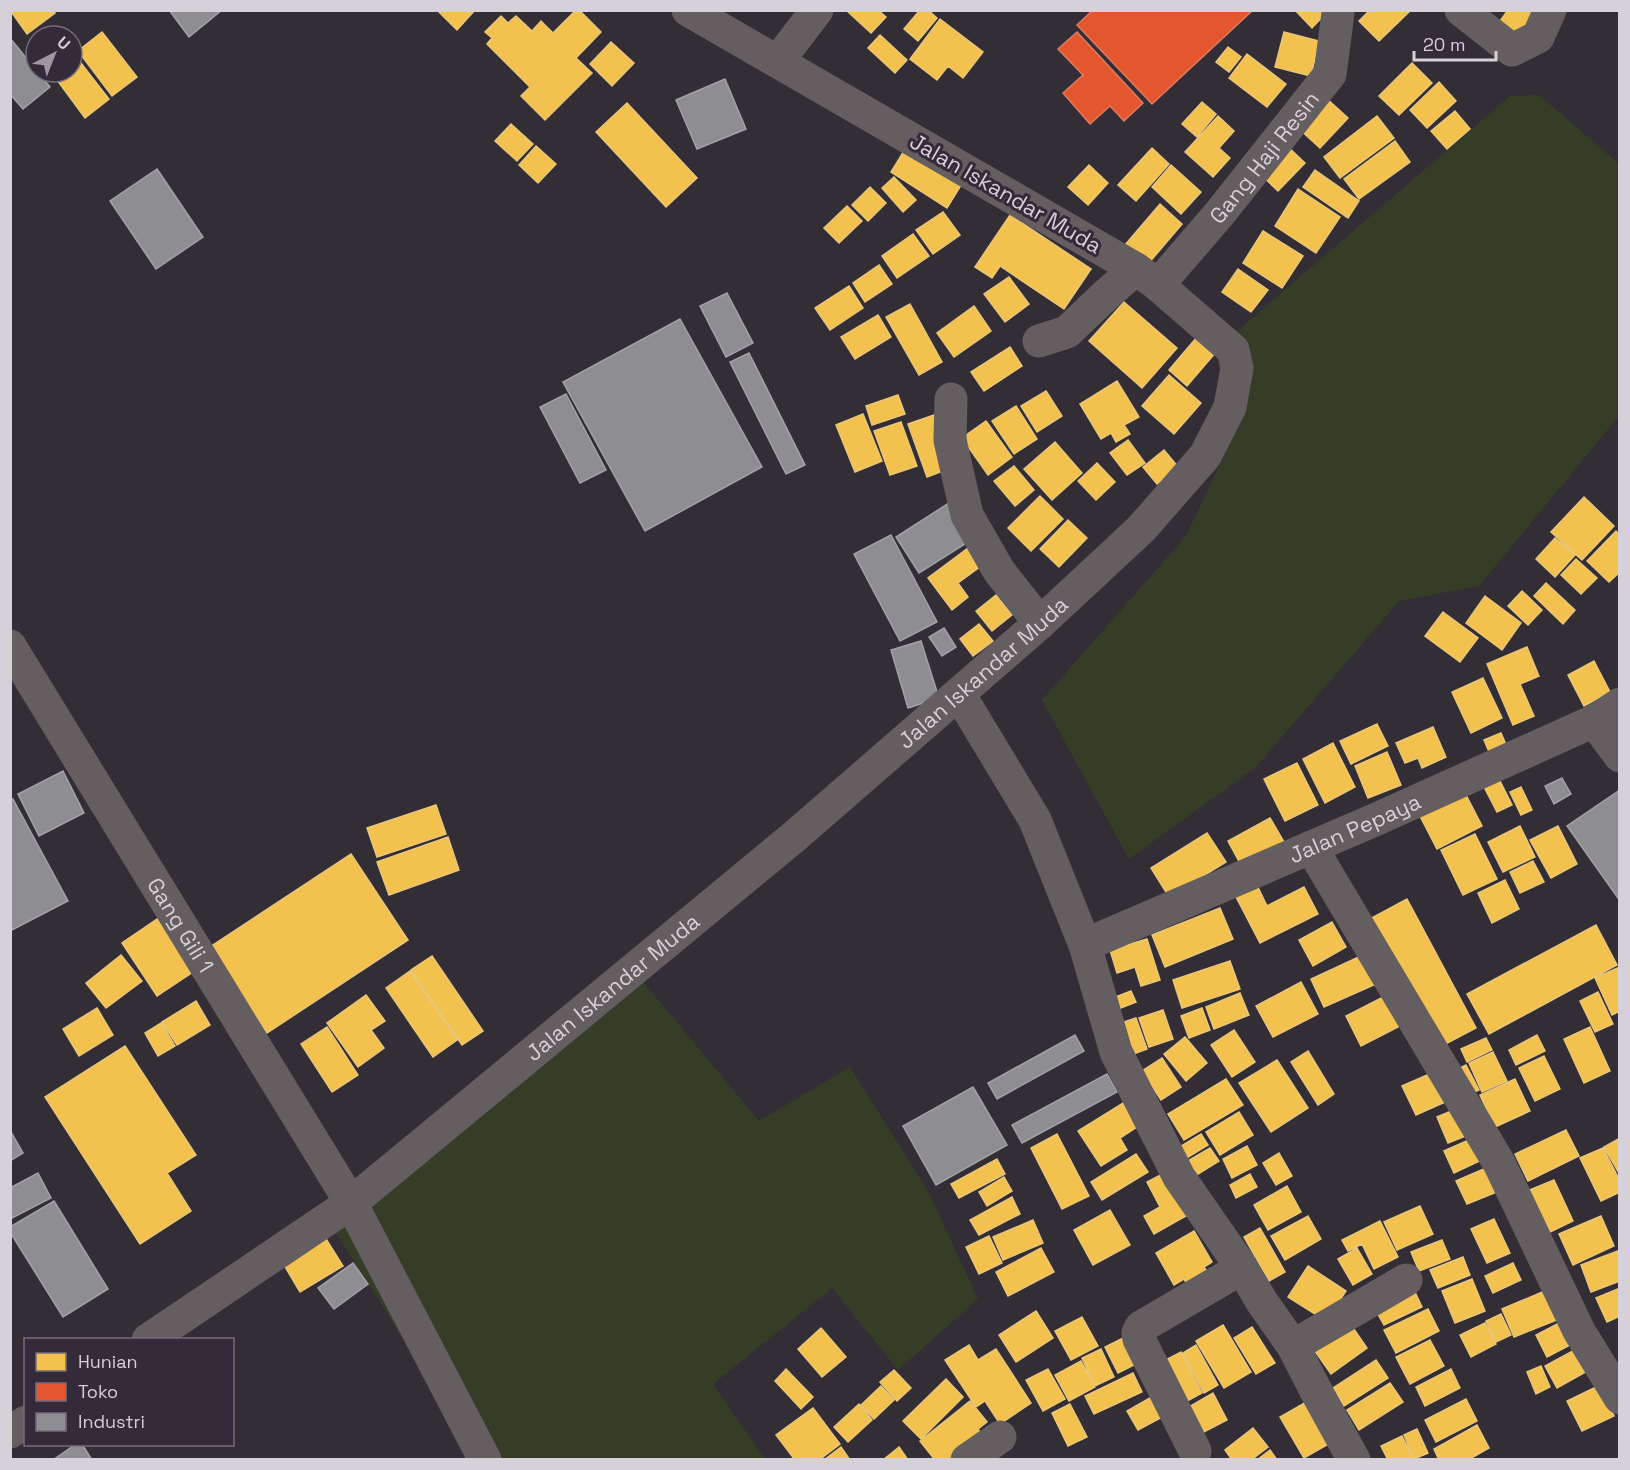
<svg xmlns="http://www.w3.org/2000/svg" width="1630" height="1470" viewBox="0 0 1630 1470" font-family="'Space Grotesk',sans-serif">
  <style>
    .green { fill: #363d27 }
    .homes { fill: #f2c14e; stroke: #eac678; stroke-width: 1.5 }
    .shops { fill: #e4572e; stroke: #e07b61; stroke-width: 1.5 }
    .industry { fill: #8d8d92; stroke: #a3a1a7; stroke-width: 1.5 }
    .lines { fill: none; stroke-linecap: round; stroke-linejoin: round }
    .minor { stroke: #645e60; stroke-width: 33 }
    .tertiary { stroke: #645e60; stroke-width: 33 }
    .labels { text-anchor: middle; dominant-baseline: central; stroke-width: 6; stroke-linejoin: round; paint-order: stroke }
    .street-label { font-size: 22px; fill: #d6d0d9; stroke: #342a39 }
  </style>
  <rect width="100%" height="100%" fill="#332e36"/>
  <path class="green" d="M1539 95 1619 164V416L1479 586 1399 601 1256 767 1129 859 1042 700 1186 536 1223 457 1228 339 1510 96Z
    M630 966 759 1121 850 1067 928 1191 978 1299 898 1370 832 1288 713 1384 765 1459H479L336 1233Z"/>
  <path class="homes" d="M10 10H53L55 13 27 34Z
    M437 10H475L457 30Z
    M576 10H579L601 32 576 58 592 73 545 120 521 96 530 87 487 44 492 38 485 32 501 16 508 23 516 16 532 31 541 21 553 33Z
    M846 10H878L886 17 871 33Z
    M920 10H928L937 18 918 41 904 29Z
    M1295 10H1329L1312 28Z
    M1370 10H1411L1379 41 1359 21Z
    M1508 10H1539L1521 36 1500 21Z
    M940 19 983 52 963 78 948 66 937 80 910 59Z
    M102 32 137 77 112 96 78 51Z
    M1284 32 1319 41 1311 76 1275 67Z
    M880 35 907 60 895 73 868 48Z
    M611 42 634 63 612 86 590 64Z
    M1228 47 1241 57 1229 72 1216 62Z
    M1247 54 1286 84 1267 107 1229 78Z
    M77 58 109 99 85 118 54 76 59 72H72V62Z
    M1412 63 1432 83 1399 115 1379 96Z
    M1439 82 1456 101 1427 128 1410 110Z
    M1325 97 1348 118 1320 148 1297 127Z
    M1202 102 1216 114 1197 137 1182 124Z
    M627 103 697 178 666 207 596 132Z
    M1455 111 1470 129 1447 149 1431 131Z
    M1218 116 1234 131 1219 148 1230 158 1213 177 1185 152Z
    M1377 116 1394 138 1340 178 1324 157Z
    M511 124 533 144 517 161 495 141Z
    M1395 141 1410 162 1359 199 1344 179Z
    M1285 144 1305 163 1278 191 1258 172Z
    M536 146 556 164 538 183 519 165Z
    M907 146 963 182 947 208 891 172Z
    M1152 148 1169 164 1136 201 1118 185Z
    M1089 165 1108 183 1088 205 1068 187Z
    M1171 165 1201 192 1181 214 1152 187Z
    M1315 170 1359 201 1348 218 1303 187Z
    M894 177 916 200 903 212 882 188Z
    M870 187 886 203 868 221 852 205Z
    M1298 189 1340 217 1316 253 1275 226Z
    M1160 204 1182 224 1148 264 1125 245Z
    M847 206 862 221 839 243 824 228Z
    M943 212 960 235 933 254 916 230Z
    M1010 215 1091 269 1064 309 1000 266 992 278 975 267Z
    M1263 231 1303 256 1282 288 1243 263Z
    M913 234 929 256 897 278 882 256Z
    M879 265 892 284 865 302 853 283Z
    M1238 269 1268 290 1251 312 1222 292Z
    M1009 277 1029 304 1005 322 984 294Z
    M849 286 863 308 830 330 815 308Z
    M1124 302 1177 348 1142 388 1089 341Z
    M910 304 942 362 919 375 886 317Z
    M974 306 991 331 954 357 937 333Z
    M878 315 891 337 855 359 841 337Z
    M1197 337 1216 352 1187 386 1169 370Z
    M1010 347 1022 366 984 391 971 372Z
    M1169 375 1201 403 1174 434 1142 406Z
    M1117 381 1139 417 1124 425 1130 434 1116 442 1111 433 1101 439 1080 404Z
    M1046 391 1062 416 1037 432 1021 406Z
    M898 395 905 414 872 425 866 406Z
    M1016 406 1037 439 1014 454 992 421Z
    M863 414 882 461 855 472 836 425Z
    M937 414 956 466 927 477 908 424Z
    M986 421 1012 457 988 475 962 438Z
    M901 422 917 466 890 475 874 431Z
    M1128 440 1145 463 1127 475 1110 453Z
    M1055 442 1082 473 1052 500 1024 469Z
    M1164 450 1178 467 1157 484 1143 467Z
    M1097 463 1115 482 1096 500 1078 481Z
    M1014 466 1034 490 1015 506 994 481Z
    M1040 496 1063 519 1031 551 1008 528Z
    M1584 497 1614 526 1582 560 1551 532Z
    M1068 520 1087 538 1059 567 1040 549Z
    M1616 531 1620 535V572L1609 582 1587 561Z
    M1555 538 1575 555 1555 577 1536 559Z
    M968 548 981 566 958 583 968 597 952 610 928 578Z
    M1576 559 1597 578 1581 594 1561 575Z
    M1546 583 1575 610 1563 624 1534 596Z
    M1522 591 1542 610 1528 625 1508 606Z
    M996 595 1012 615 992 631 976 611Z
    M1485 596 1521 623 1502 650 1466 623Z
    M1443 612 1478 638 1460 662 1425 636Z
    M979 624 993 641 973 656 960 639Z
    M1527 647 1539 676 1520 684 1534 716 1513 725 1487 664Z
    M1594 661 1610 692 1584 706 1568 675Z
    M1483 678 1502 718 1471 733 1452 692Z
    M1377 724 1388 746 1351 764 1340 741Z
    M1433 727 1446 757 1422 768 1418 758 1405 763 1396 743Z
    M1501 733 1507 747 1490 754 1484 740Z
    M1333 743 1355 787 1325 803 1303 759Z
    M1387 752 1401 785 1368 798 1355 766Z
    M1297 763 1318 805 1285 821 1264 779Z
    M1496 773 1512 805 1497 812 1481 781Z
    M1521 787 1532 810 1521 815 1510 792Z
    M1465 793 1482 826 1437 849 1420 816Z
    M436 805 446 834 377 857 367 828Z
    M1270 818 1284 842 1241 865 1228 841Z
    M1520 826 1535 857 1503 872 1488 842Z
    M1558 826 1577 864 1551 878 1530 840Z
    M1207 833 1226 862 1169 897 1151 868Z
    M1475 834 1497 879 1463 895 1441 850Z
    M448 837 459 870 389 895 377 862Z
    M351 854 408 940 267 1033 210 947Z
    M1533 861 1544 882 1520 893 1510 872Z
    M1505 880 1519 909 1492 923 1478 893Z
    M1255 881 1267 906 1304 887 1318 914 1260 943 1233 891Z
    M1407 899 1476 1028 1436 1049 1366 921Z
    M1220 908 1233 939 1165 967 1152 935Z
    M160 917 196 970 157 996 122 943Z
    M1332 922 1346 947 1313 966 1299 940Z
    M1596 925 1617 965 1489 1034 1467 994Z
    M1147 939 1160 980 1141 986 1135 967 1117 973 1110 950Z
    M1365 954 1378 983 1324 1007 1311 979Z
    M121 955 142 981 106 1008 86 983Z
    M432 956 483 1031 462 1045 411 970Z
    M1230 961 1240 989 1182 1008 1173 980Z
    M1620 967V1011L1612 1015 1595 978Z
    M410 971 457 1040 433 1057 386 988Z
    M1301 982 1318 1014 1273 1037 1256 1006Z
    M1131 991 1136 1002 1113 1011 1108 1000Z
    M1598 992 1613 1024 1595 1032 1580 1001Z
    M1240 993 1249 1015 1214 1029 1206 1007Z
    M366 995 385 1021 371 1030 384 1048 358 1067 327 1023Z
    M1387 995 1402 1025 1361 1046 1346 1016Z
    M196 1001 210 1025 177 1045 162 1022Z
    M97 1008 113 1035 79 1056 63 1029Z
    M1202 1008 1210 1030 1189 1038 1181 1016Z
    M1163 1010 1173 1039 1149 1047 1139 1018Z
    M1136 1018 1147 1049 1125 1057 1115 1025Z
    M161 1023 175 1046 158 1056 145 1033Z
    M327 1027 358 1075 332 1092 301 1044Z
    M1590 1027 1610 1071 1584 1083 1564 1039Z
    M1234 1030 1255 1062 1232 1077 1211 1045Z
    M1537 1035 1545 1051 1516 1065 1509 1050Z
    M1185 1037 1207 1063 1186 1081 1164 1054Z
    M1486 1038 1492 1050 1467 1062 1461 1049Z
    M125 1046 196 1155 167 1173 191 1211 140 1244 45 1097Z
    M1308 1051 1334 1094 1318 1105 1291 1062Z
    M1493 1052 1507 1081 1482 1092 1469 1063Z
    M1544 1056 1560 1089 1535 1101 1519 1068Z
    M1162 1058 1181 1087 1161 1100 1142 1071Z
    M1277 1060 1308 1108 1271 1132 1239 1083Z
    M1466 1065 1479 1090 1464 1097 1451 1072Z
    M1441 1069 1454 1098 1416 1115 1402 1086Z
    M1226 1079 1243 1105 1184 1140 1168 1114Z
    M1515 1079 1530 1111 1495 1127 1480 1095Z
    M1128 1100 1143 1123 1120 1138 1127 1150 1101 1166 1078 1131Z
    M1461 1107 1473 1133 1448 1143 1437 1117Z
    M1239 1112 1253 1135 1220 1155 1206 1132Z
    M1566 1130 1579 1156 1528 1181 1515 1154Z
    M1057 1134 1089 1196 1062 1209 1031 1148Z
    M1201 1134 1208 1145 1185 1159 1178 1148Z
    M1478 1136 1488 1157 1454 1173 1444 1151Z
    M1620 1138V1175L1604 1147Z
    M1247 1146 1257 1165 1232 1178 1223 1159Z
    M1210 1148 1219 1161 1195 1176 1186 1162Z
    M1603 1148 1620 1181V1192L1601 1201 1580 1158Z
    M1279 1153 1292 1176 1276 1185 1263 1163Z
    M1136 1154 1148 1172 1102 1200 1091 1182Z
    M997 1159 1005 1174 959 1198 951 1184Z
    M1493 1165 1504 1189 1467 1204 1456 1181Z
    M1170 1170 1193 1212 1154 1234 1144 1216 1160 1207 1147 1182Z
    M1250 1174 1257 1187 1236 1198 1230 1185Z
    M1004 1177 1012 1191 987 1206 979 1192Z
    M1554 1180 1573 1221 1544 1235 1525 1192Z
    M1287 1186 1301 1212 1268 1230 1254 1205Z
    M1012 1197 1020 1214 979 1235 970 1220Z
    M1420 1206 1433 1234 1397 1250 1384 1222Z
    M1110 1210 1130 1245 1093 1265 1074 1230Z
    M1308 1216 1321 1239 1285 1260 1271 1236Z
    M1601 1216 1614 1246 1573 1265 1559 1234Z
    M1494 1219 1510 1253 1487 1263 1471 1229Z
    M1033 1220 1043 1243 1003 1260 993 1237Z
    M1380 1221 1398 1257 1374 1269 1362 1244 1348 1251 1342 1240Z
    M1260 1228 1285 1272 1269 1281 1244 1237Z
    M1194 1231 1212 1262 1204 1267 1210 1276 1189 1288 1184 1279 1174 1285 1156 1253Z
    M989 1236 1002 1263 979 1274 966 1247Z
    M326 1239 343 1266 300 1292 284 1265Z
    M1442 1240 1450 1259 1419 1271 1411 1252Z
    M1041 1248 1054 1272 1008 1296 996 1272Z
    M1357 1248 1372 1274 1353 1285 1338 1259Z
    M1620 1250V1281L1591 1292 1581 1265Z
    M1463 1257 1470 1275 1438 1288 1430 1270Z
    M1513 1263 1521 1280 1493 1293 1485 1276Z
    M1308 1266 1346 1291 1326 1321 1288 1297Z
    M1472 1279 1485 1311 1455 1323 1442 1291Z
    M1413 1288 1422 1307 1384 1325 1374 1307Z
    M1620 1288V1316L1607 1322 1596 1298Z
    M1547 1290 1559 1319 1514 1337 1502 1309Z
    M1428 1309 1439 1331 1396 1353 1384 1330Z
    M1036 1311 1053 1338 1016 1362 999 1335Z
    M1501 1314 1511 1335 1496 1342 1486 1321Z
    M1082 1317 1098 1346 1071 1360 1055 1331Z
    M1563 1321 1574 1343 1547 1357 1536 1335Z
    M1349 1322 1367 1348 1331 1374 1312 1347Z
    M1485 1323 1496 1344 1471 1357 1460 1335Z
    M1223 1325 1251 1372 1224 1388 1196 1341Z
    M1252 1327 1275 1363 1256 1374 1234 1338Z
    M821 1328 846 1357 822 1377 798 1349Z
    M1129 1335 1142 1361 1118 1373 1105 1347Z
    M1430 1340 1444 1366 1410 1384 1396 1357Z
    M969 1345 978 1360 996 1349 1031 1403 1000 1424 985 1401 976 1407 945 1360Z
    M1196 1345 1218 1385 1204 1393 1183 1353Z
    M1580 1347 1591 1369 1557 1388 1545 1366Z
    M1101 1349 1114 1377 1095 1386 1082 1358Z
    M1181 1352 1202 1393 1178 1406 1156 1365Z
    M1376 1360 1388 1378 1344 1406 1333 1388Z
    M1081 1361 1095 1387 1069 1401 1055 1375Z
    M1541 1366 1550 1387 1536 1394 1527 1372Z
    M786 1369 813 1397 801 1409 775 1381Z
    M1048 1369 1065 1399 1043 1411 1026 1380Z
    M1451 1369 1460 1388 1425 1406 1416 1387Z
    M894 1370 911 1388 897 1401 880 1382Z
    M1133 1373 1142 1392 1094 1414 1085 1396Z
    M946 1379 963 1397 921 1439 903 1421Z
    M1390 1383 1403 1402 1359 1430 1347 1410Z
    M1600 1385 1614 1416 1582 1431 1567 1401Z
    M881 1386 894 1400 874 1419 861 1405Z
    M1213 1393 1227 1420 1200 1434 1187 1408Z
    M1155 1395 1166 1415 1138 1430 1127 1411Z
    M1466 1399 1477 1421 1436 1442 1425 1420Z
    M970 1401 987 1422 978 1429 984 1437 955 1460H935L920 1441Z
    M1308 1401 1332 1442 1304 1458 1280 1417Z
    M859 1404 872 1420 848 1442 834 1427Z
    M1070 1404 1087 1437 1068 1446 1052 1413Z
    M813 1408 840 1444 819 1460H795L776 1435Z
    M1477 1425 1489 1448 1468 1460H1439L1434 1449Z
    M1253 1428 1268 1447 1251 1460H1232L1225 1450Z
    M1417 1429 1428 1453 1414 1459 1404 1435Z
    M1402 1436 1414 1460H1388L1381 1446Z
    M841 1447 850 1460H824Z
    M899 1447 908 1460H883Z
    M1270 1450 1277 1460H1257Z"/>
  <path class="shops" d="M1093 10H1253L1152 104 1077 25Z
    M1077 32 1143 103 1124 121 1110 106 1090 124 1063 93 1083 75 1058 49Z"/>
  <path class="industry" d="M169 10H222L189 37Z
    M10 38 36 70V72H38L50 87 23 109 10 94Z
    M725 79 746 129 697 149 676 100Z
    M157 169 203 237 156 269 110 201Z
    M727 293 753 343 726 357 700 306Z
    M680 319 762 467 645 531 563 382Z
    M749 353 805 465 786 474 730 362Z
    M566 394 606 470 580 483 540 407Z
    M952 501 976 537 919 573 896 537Z
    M891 535 937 622 900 641 854 554Z
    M944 628 956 647 942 656 929 637Z
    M921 641 939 698 908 708 891 650Z
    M63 771 84 813 39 836 18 794Z
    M1562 778 1571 794 1554 804 1545 786Z
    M1620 790V901L1567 826Z
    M13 799 68 901 10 931V801Z
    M1075 1035 1084 1051 997 1099 988 1083Z
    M1107 1074 1117 1092 1022 1143 1012 1125Z
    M973 1087 1007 1145 936 1185 903 1126Z
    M10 1130 23 1153 10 1161Z
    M38 1173 51 1198 10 1219V1188Z
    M54 1201 108 1289 63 1317 10 1232V1227Z
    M353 1263 368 1284 334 1309 318 1288Z
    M76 1444H82L92 1460H53Z"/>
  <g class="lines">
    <g class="minor">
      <path d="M1461 10 1512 50 1538 37 1550 10"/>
      <path d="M778 61 817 10"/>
      <path id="s1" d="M1158 285 1220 213 1330 74 1338 13"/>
      <path d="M1039 341 1067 332 1108 293 1136 269"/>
      <path d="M951 399 950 440 967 515 999 571 1040 623"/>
      <path id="s2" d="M10 646 351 1203 485 1460"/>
      <path d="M959 694 1035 820 1085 945 1116 1052 1179 1177 1242 1268 1262 1302 1293 1346 1315 1389 1354 1460"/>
      <path d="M1594 721 1620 756"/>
      <path d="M1311 847 1499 1163 1579 1331 1620 1398"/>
      <path id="s3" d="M1085 945 1379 818 1594 721 1620 704"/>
      <path d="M1293 1346 1406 1280"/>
      <path d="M1195 1451 1139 1339 1138 1333 1141 1327 1242 1268"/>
      <path d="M967 1460 1000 1437"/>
    </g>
    <g class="tertiary">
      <path id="s4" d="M148 1340 351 1203 795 836 1040 623 1141 529 1205 456 1230 407 1237 368 1233 350 1158 285 1136 269 688 10"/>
      <path d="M10 1432 26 1422"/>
    </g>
  </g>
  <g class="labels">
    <g class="street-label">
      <text stroke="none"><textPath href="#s1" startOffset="166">Gang Haji Resin</textPath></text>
      <text transform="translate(1006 193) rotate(30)">Jalan Iskandar Muda</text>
      <text stroke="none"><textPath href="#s4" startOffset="1070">Jalan Iskandar Muda</textPath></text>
      <text stroke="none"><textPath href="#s3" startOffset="294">Jalan Pepaya</textPath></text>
      <text stroke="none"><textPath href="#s2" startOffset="327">Gang Gili 1</textPath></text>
      <text stroke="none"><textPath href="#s4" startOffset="584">Jalan Iskandar Muda</textPath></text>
    </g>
  </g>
  <rect width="1630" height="1470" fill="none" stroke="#d6d0d9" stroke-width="24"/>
  <rect x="24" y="1338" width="210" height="108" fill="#342a39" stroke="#756c79" stroke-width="1.5"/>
  <rect x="36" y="1353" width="30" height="18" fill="#f2c14e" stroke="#756c79" stroke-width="1.5"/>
  <text x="78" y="1368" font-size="18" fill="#d6d0d9">Hunian</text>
  <rect x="36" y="1383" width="30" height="18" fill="#e4572e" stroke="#756c79" stroke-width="1.5"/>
  <text x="78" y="1398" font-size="18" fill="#d6d0d9">Toko</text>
  <rect x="36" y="1413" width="30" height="18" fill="#8d8d92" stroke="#756c79" stroke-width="1.5"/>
  <text x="78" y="1428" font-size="18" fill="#d6d0d9">Industri</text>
  <g transform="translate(54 54) rotate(42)"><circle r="28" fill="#342a39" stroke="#756c79" stroke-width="1.5"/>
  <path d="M0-4.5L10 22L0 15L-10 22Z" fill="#9d97a0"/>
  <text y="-9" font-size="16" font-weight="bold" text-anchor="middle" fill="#d6d0d9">U</text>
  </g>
  <path d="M1414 51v9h82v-9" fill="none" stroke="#d6d0d9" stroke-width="3"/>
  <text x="1423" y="51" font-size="18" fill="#d6d0d9" stroke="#342a39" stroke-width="4.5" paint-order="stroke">20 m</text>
</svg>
